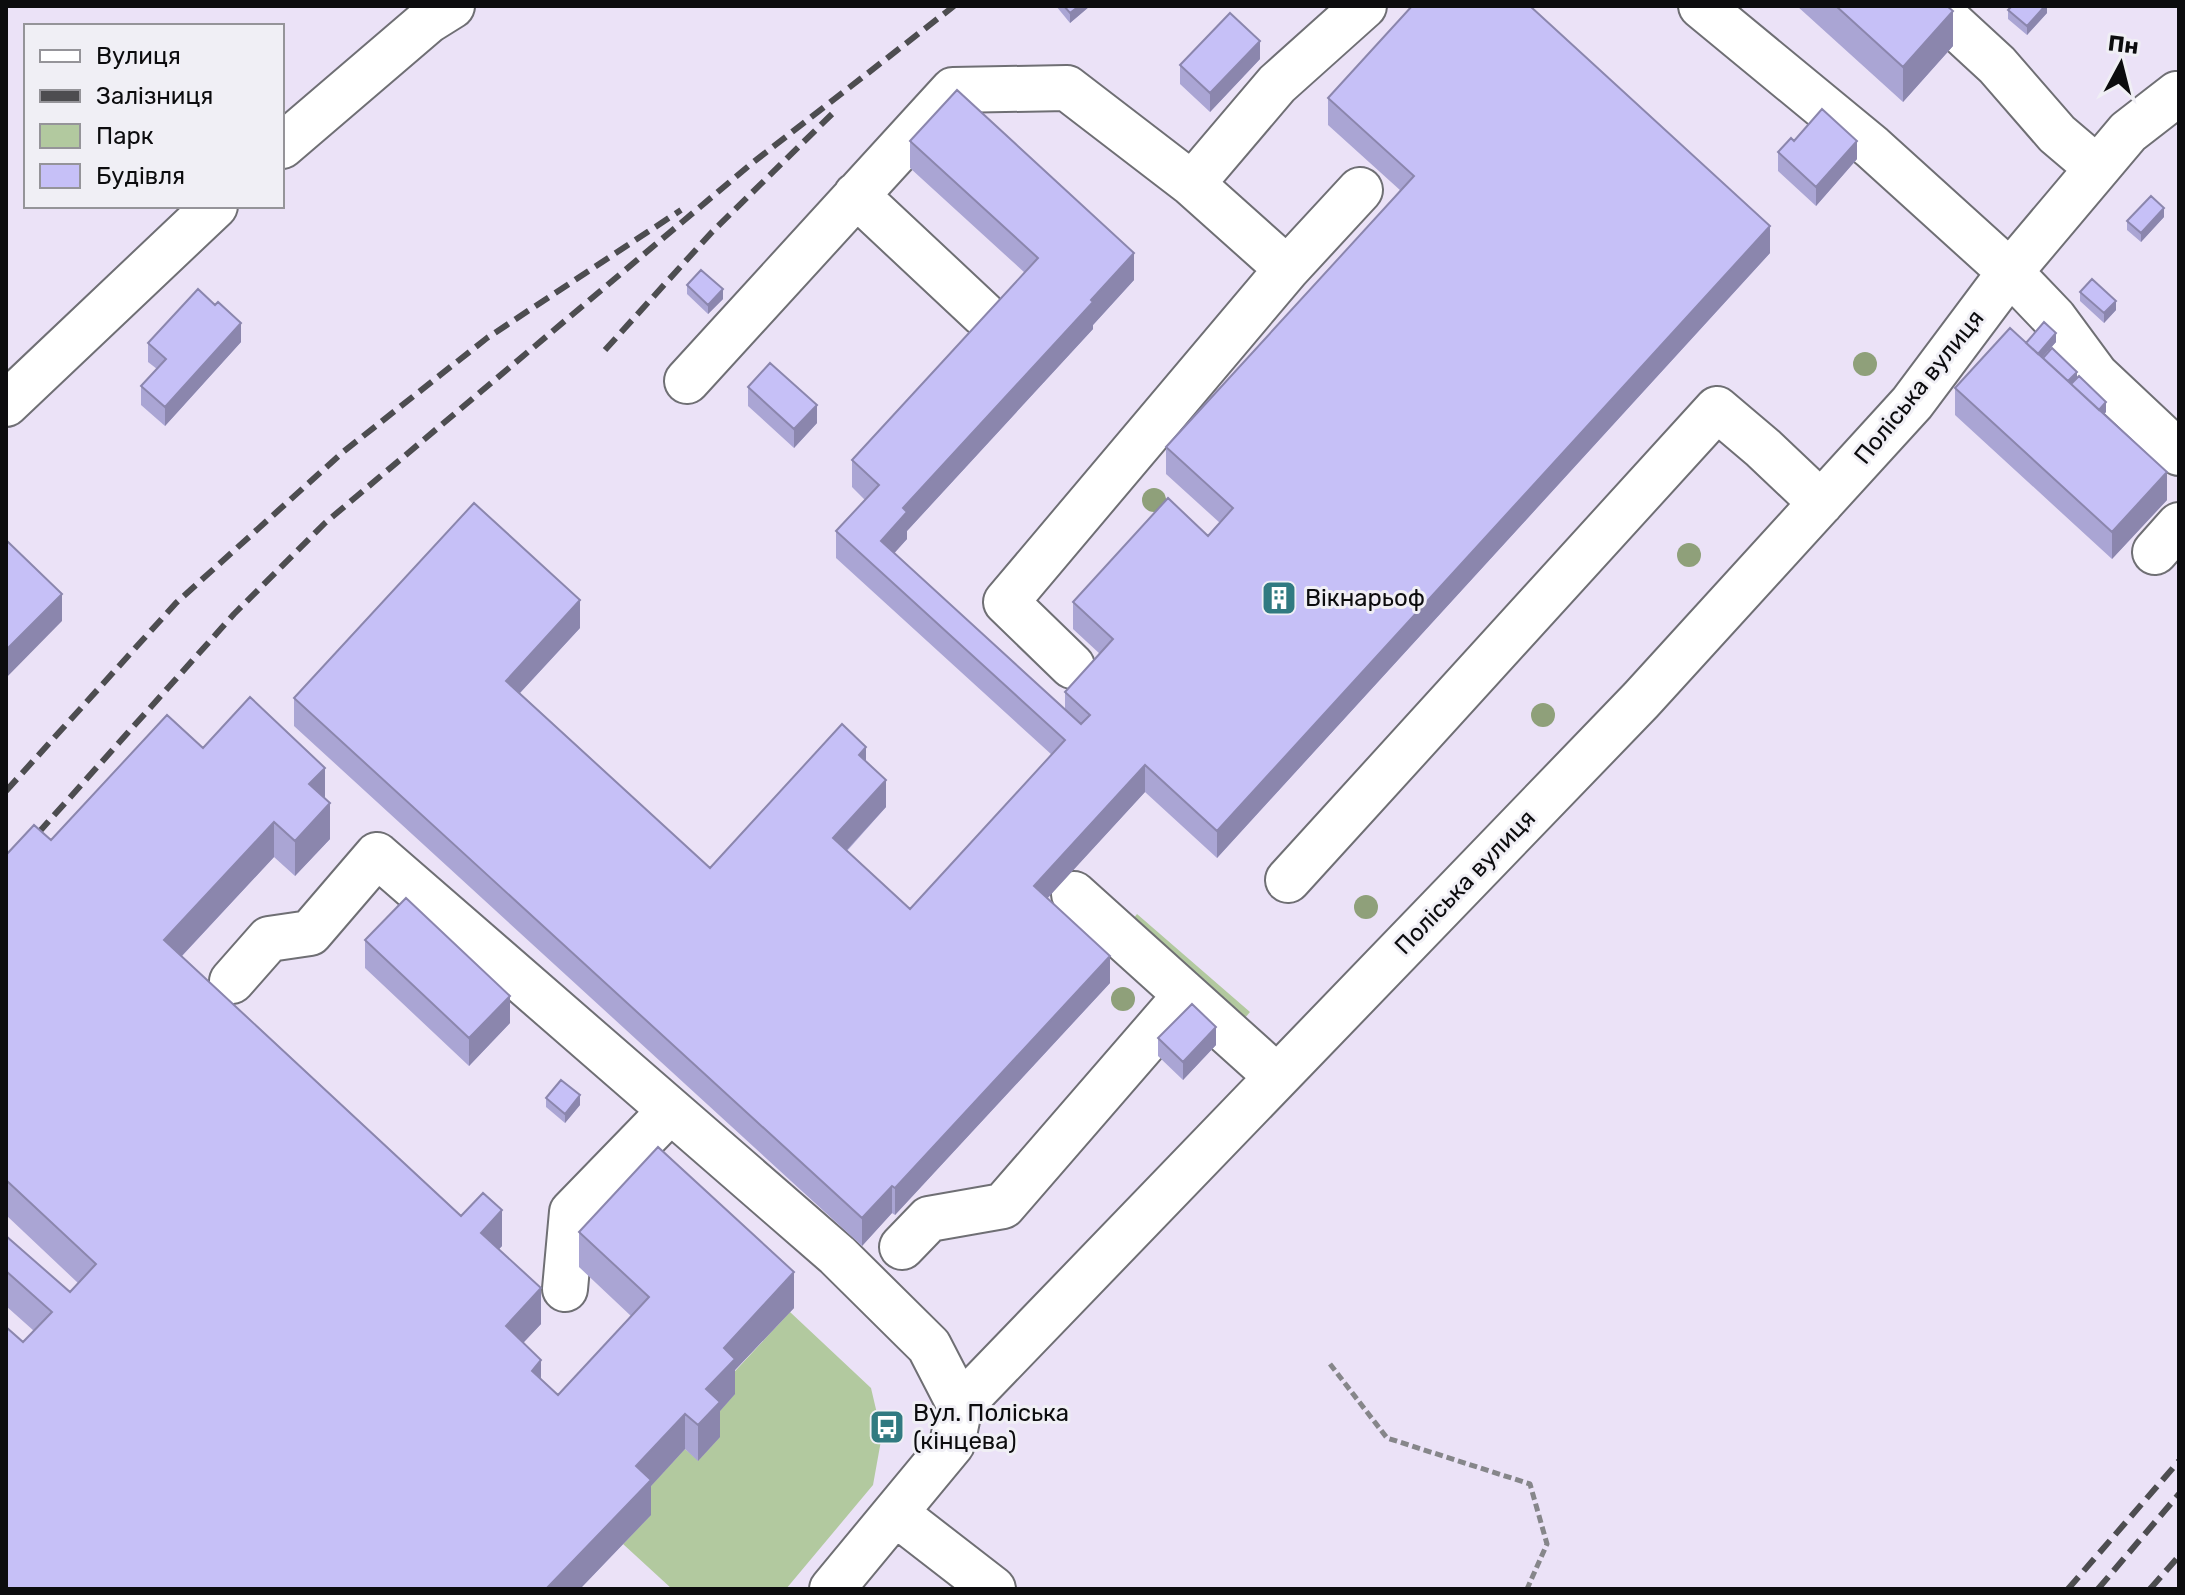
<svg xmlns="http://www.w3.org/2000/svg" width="2185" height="1595" viewBox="0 0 2185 1595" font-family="Rubik,sans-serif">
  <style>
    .industrial { fill: #ebe2f7; fill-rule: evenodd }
    .green { fill: #b2c99f }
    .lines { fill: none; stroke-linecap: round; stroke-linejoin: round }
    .minor-casing { stroke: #6f6f74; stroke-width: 48 }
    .path { stroke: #86868a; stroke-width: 5; stroke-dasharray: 8 4; stroke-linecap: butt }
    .minor { stroke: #fff; stroke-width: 44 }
    .rail { stroke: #4d4d50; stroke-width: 6; stroke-dasharray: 16 8; stroke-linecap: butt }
    .tree { fill: #8fa07a }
    .wall { fill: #aaa5d4 }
    .shaded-wall { fill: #8b86ad }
    .building { fill: #c6c0f7; stroke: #8b86ad; stroke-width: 2 }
    .labels { text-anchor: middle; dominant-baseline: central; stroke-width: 6; stroke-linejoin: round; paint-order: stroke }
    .street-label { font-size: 24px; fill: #0c0c0e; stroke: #f0eff5 }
    .poi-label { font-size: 24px; fill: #0c0c0e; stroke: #f0eff5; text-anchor: start }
  </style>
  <rect width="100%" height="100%" fill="#f0eff5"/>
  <path class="industrial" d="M6 6H2179V1589H6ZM26 26H282V206H26Z"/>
  <path class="green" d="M1137 914 1250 1012 1239 1025 1126 928Z
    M790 1312 871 1388 882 1435 873 1485 786 1589H672L623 1544 650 1515 636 1501 685 1449 698 1460 706 1425 724 1383Z"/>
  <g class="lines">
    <defs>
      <path id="minor" d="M1701 6 1872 147 2010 272 2054 318 2096 375 2179 453
        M1933 6 1997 65 2057 134 2097 168
        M282 146 428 21 452 6
        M856 195 983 314
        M1287 269 1192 184 1277 84 1364 6
        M687 381 953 90 1067 88 1192 184
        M6 404 215 206
        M2155 552 2179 525
        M1072 666 1006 602 1287 269 1360 190
        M1288 880 1717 409 1763 448 1821 503
        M1074 894 1276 1076
        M232 981 269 939 310 933 377 855 837 1255 929 1346 960 1406
        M902 1247 929 1219 1003 1206 1186 995
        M565 1289 572 1212 670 1111
        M895 1513 993 1589
        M832 1589 952 1444 960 1406 1641 700 1912 403 2010 272 2128 132 2177 94 2179 95"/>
    </defs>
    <use href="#minor" class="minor-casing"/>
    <path class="path" d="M1330 1364 1387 1438 1530 1484 1547 1544 1527 1589"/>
    <use href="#minor" class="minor"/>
    <path class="rail" d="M605 350 712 232 832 114
      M6 791 176 603 343 452 487 338 681 210
      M6 869 234 614 325 523 751 164 954 6
      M2068 1589 2179 1461
      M2098 1589 2179 1494
      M2150 1589 2179 1556"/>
  </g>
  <g class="tree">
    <circle cx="1865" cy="364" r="12"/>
    <circle cx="1154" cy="500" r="12"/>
    <circle cx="1689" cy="555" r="12"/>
    <circle cx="1543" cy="715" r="12"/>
    <circle cx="1366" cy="907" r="12"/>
    <circle cx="1123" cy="999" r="12"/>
  </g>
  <path class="wall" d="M1056 6H1090L1070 23Z
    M1797 6H1947L1953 46 1903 102Z
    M2047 6V13L2027 35 2008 19V10Z
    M1260 59 1210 112 1180 84V65Z
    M1328 98 1770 253 1217 858 1145 792 1047 898 1110 983 895 1215 892 1213 862 1246 294 726V698L580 628 520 693 710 868 866 762 886 807 847 851 910 909 1052 755 836 558V531L865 500 852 487V460L1025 273 910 168V141L1134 280 1093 325V329L907 531V539L894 553 1065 710V692L1100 654 1073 629V602L1208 536 1220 523 1166 474V447L1401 191 1328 125Z
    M1794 141 1857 159 1816 206 1778 171V152Z
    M2164 217 2141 242 2127 230V221Z
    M687 285 723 299 708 314 687 294Z
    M2080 292 2116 310 2104 323 2080 301Z
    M241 342 165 426 141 405V386L157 369 148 362V343Z
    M2056 342 2042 358 2077 378 2106 412 2104 414 2167 500 2112 559 1955 415V388L2026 343Z
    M748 387 817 423 794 448 748 406Z
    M203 748 325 799 330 839 295 876 274 857 182 956 461 1216 502 1246 499 1249 541 1324 523 1343 541 1379 558 1395 631 1316 579 1267V1232L794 1308 735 1370V1394L720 1411V1437L698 1461 685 1449 651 1486V1515L580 1589H6L23 1342 34 1331 6 1306V1236L70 1292 78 1283 6 1215V855L51 840Z
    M365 940 510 1023 469 1066 365 968Z
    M1158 1038 1216 1045 1183 1080 1158 1056Z
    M546 1098 580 1105 565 1123 546 1107Z"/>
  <path class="shaded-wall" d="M1079 6H1090L1070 23V13Z
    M2045 6H2047V13L2027 35V26Z
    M1953 11V46L1903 102V67Z
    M1260 41V59L1210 112V93Z
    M1857 141V159L1816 206V187Z
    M2164 208V217L2141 242V233Z
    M1770 226V253L1217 858V831Z
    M1134 253V280L1093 325V329L907 531V539L881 568V541L903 508Z
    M723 289V299L708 314V305Z
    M2116 301V310L2104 323V313Z
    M241 323V342L165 426V407Z
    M2056 333V342L2030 371V362Z
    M2077 372V381L2062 388Z
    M2106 402V412L2092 426V417Z
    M817 405V423L794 448V429Z
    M2167 472V500L2112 559V532Z
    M62 594V621L6 678V650Z
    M580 600V628L506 708V681Z
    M866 747V774L859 755Z
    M1145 765V792L1034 913V886Z
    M325 768V803L309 784Z
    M886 780V807L833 865V838Z
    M330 803V839L295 876V841Z
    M274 822V857L164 975V940Z
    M1110 956V983L895 1215V1188Z
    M510 996V1023L469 1066V1038Z
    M1216 1027V1045L1183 1080V1062Z
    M580 1095V1105L565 1123V1114Z
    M892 1186V1213L862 1246V1218Z
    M502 1210V1246L481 1268V1233Z
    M794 1272V1308L735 1370V1394L720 1411V1437L698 1461V1425L706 1389 724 1348Z
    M541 1288V1324L506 1361V1326Z
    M541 1360V1396L532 1371Z
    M685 1414V1449L651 1486V1515L580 1589H546L636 1466Z"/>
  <path class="building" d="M1064 6H1079L1070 13Z
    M1412 6H1530L1770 226 1217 831 1145 765 1034 886 1110 956 895 1188 892 1186 862 1218 294 698 474 503 580 600 506 681 710 868 842 724 866 747 859 755 886 780 833 838 910 909 1065 740 836 531 879 485 852 460 1038 258 910 141 957 90 1134 253 1091 300 1093 302 903 508 907 512 881 541 1081 724 1090 715 1065 692 1113 639 1073 602 1168 498 1208 536 1233 508 1166 447 1414 176 1328 98Z
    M1836 6H1947L1953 11 1903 67Z
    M2012 6H2045L2027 26 2008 10Z
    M1230 13 1260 41 1210 93 1180 65Z
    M1822 109 1857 141 1816 187 1778 152 1791 138 1794 141Z
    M2151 196 2164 208 2141 233 2127 221Z
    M701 270 723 289 708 305 687 285Z
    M2092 279 2116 301 2104 313 2080 292Z
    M198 289 215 305 218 302 241 323 165 407 141 386 166 359 148 343Z
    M2044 322 2056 333 2038 354 2026 343Z
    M2010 328 2167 472 2112 532 1955 388Z
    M2052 348 2077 372 2068 381 2043 358Z
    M770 363 817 405 794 429 748 387Z
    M2079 376 2106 402 2099 410 2071 384Z
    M6 540 62 594 6 650Z
    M250 697 325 768 309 784 330 803 295 841 274 822 164 940 461 1216 483 1193 502 1210 481 1233 541 1288 506 1326 541 1360 532 1371 558 1395 649 1297 579 1232 658 1147 794 1272 724 1348 735 1359 706 1389 720 1402 698 1425 685 1414 636 1466 651 1480 546 1589H6V1327L23 1342 52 1312 6 1271V1236L70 1292 96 1264 6 1180V855L34 825 51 840 167 715 203 748Z
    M406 898 510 996 469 1038 365 940Z
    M1192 1004 1216 1027 1183 1062 1158 1038Z
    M561 1080 580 1095 565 1114 546 1098Z"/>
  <defs>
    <symbol id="building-square" viewBox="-11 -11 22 22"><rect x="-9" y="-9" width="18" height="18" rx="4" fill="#317a81" stroke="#f0eff5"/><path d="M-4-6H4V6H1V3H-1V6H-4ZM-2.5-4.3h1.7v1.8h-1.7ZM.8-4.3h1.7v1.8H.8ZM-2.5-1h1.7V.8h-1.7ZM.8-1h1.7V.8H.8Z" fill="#fff"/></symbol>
    <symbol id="bus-square" viewBox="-11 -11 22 22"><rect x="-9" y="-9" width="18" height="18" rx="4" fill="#317a81" stroke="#f0eff5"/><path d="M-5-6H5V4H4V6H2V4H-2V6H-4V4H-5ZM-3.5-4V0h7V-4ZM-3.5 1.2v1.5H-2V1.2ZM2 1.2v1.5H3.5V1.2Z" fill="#fff"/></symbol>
  </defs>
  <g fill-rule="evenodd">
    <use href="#building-square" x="1259" y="578" width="40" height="40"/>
    <use href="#bus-square" x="867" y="1407" width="40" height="40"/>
  </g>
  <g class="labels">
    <g class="street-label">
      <text transform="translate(1919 387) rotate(-51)">Поліська вулиця</text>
      <text transform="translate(1465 882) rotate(-46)">Поліська вулиця</text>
    </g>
    <g class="poi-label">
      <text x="1305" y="598">Вікнарьоф</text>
      <text x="913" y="1413">Вул. Поліська<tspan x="913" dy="28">(кінцева)</tspan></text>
    </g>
  </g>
  <rect width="2185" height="1595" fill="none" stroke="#0c0c0e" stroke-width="16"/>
  <rect x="24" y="24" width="260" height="184" fill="#f0eff5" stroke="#959499" stroke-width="2"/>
  <rect x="40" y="50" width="40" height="12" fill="#ffffff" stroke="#959499" stroke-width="2"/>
  <text x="96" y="64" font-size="24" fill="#0c0c0e">Вулиця</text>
  <rect x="40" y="90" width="40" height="12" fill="#4d4d50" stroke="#959499" stroke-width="2"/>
  <text x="96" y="104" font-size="24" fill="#0c0c0e">Залізниця</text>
  <rect x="40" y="124" width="40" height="24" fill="#b2c99f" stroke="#959499" stroke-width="2"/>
  <text x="96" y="144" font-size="24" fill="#0c0c0e">Парк</text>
  <rect x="40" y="164" width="40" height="24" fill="#c6c0f7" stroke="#959499" stroke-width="2"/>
  <text x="96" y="184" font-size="24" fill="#0c0c0e">Будівля</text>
  <g transform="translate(2121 64) rotate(7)" stroke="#f0eff5" stroke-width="6" paint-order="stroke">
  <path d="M0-6L14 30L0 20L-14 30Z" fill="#0c0c0e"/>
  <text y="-12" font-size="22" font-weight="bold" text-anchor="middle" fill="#0c0c0e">Пн</text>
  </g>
</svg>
